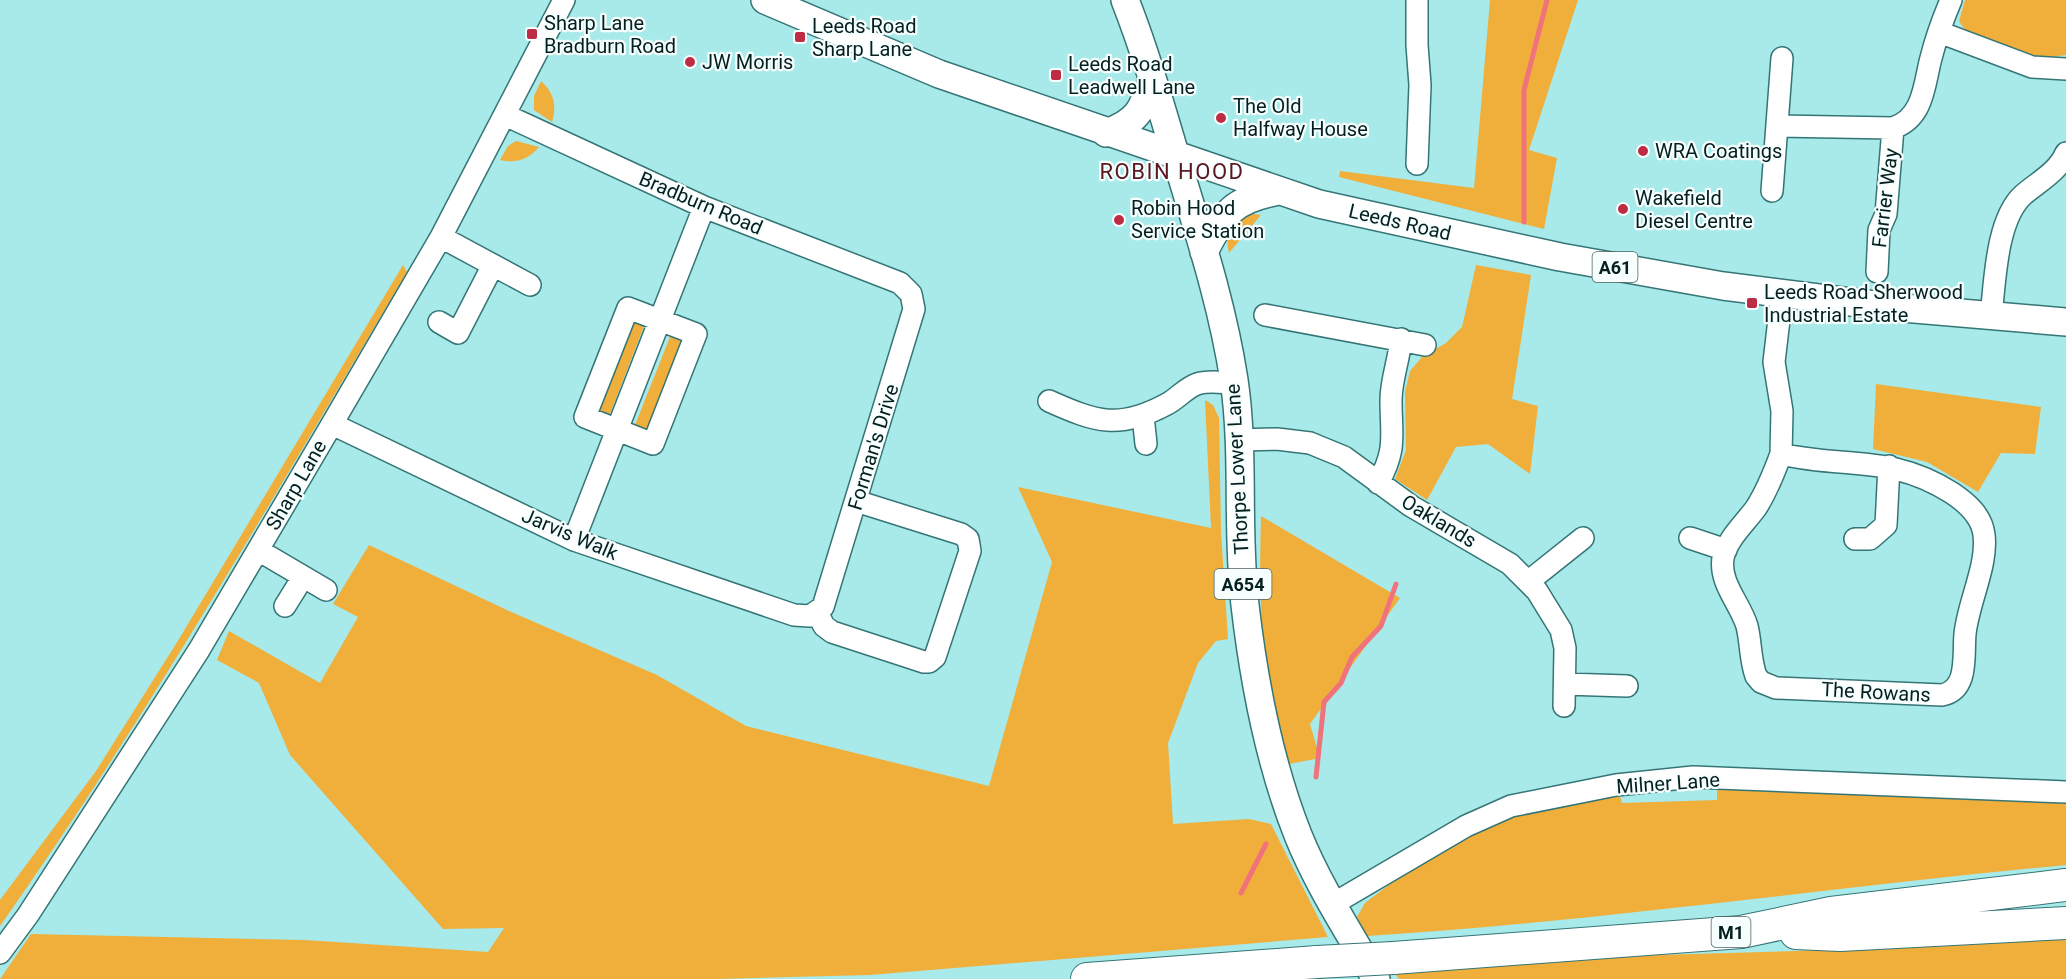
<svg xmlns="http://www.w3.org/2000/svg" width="2066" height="979" viewBox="0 0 2066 979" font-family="Roboto,sans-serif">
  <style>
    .green { fill: #f0af3b }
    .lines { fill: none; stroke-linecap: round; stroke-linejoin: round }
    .stream { stroke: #f0737c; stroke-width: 5 }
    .minor-casing { stroke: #357576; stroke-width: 24 }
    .major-casing { stroke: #357576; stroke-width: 30 }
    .highway-casing { stroke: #357576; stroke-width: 34 }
    .minor { stroke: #fff; stroke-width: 21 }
    .major { stroke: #fff; stroke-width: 27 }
    .highway { stroke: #fff; stroke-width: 32 }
    .highway-bridge-casing { stroke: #357576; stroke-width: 34; stroke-linecap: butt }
    .highway-bridge { stroke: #fff; stroke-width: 32 }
    .poi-dot { fill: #bd2c43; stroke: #f7fefe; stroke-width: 2 }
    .labels { text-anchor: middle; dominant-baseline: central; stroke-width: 4.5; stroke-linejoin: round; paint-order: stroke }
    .shield { fill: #f7fefe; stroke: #4d6262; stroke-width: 1.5 }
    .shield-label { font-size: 18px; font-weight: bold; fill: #041f1f }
    .poi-label { font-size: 20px; fill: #041f1f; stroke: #f7fefe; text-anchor: start }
    .street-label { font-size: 20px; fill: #041f1f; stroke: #f7fefe }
    .quarter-label { font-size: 22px; letter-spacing: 1.5px; fill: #5b161f; stroke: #f7fefe }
  </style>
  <rect width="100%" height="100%" fill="#a8e9ea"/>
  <path class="green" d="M1490 0H1578L1529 150 1557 158 1544 229 1339 177 1340 171 1474 188Z
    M1965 0H2066V55L2040 59 1967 33 1959 21Z
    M541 81C554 93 557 105 552 122L534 110V96Z
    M516 141 539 147C529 159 516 164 500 160L508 146Z
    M1253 214 1261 215 1229 253C1224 234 1233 218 1253 214Z
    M403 265 407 272C276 493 148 716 0 926V900L96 771 179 639Z
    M1476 265 1531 275 1512 399 1538 406 1530 474 1488 444 1456 447 1427 500 1395 479 1406 450 1405 392 1410 371 1422 357 1446 343 1462 327Z
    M630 315 646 321 608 419 592 413Z
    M672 332 688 339 650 436 633 430Z
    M1876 384 2041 407 2035 454 2001 453 1978 492 1927 462 1873 449Z
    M1205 400 1213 405 1219 418 1221 532 1228 639 1216 641 1198 663 1168 743 1173 824 1249 819 1271 824 1328 937 870 975 718 979H0L31 934 305 940 488 952 504 928 443 929 290 755 259 683 217 660 229 631 320 683 358 617 333 604 369 545 509 611 657 675 746 726 989 786 1052 562 1018 487 1211 528Z
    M1261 516 1400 598 1310 724 1320 758 1289 764C1284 747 1277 729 1273 711 1260 647 1259 581 1261 516Z
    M1717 786 2066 800V865C1833 887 1601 921 1367 936L1357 917 1365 903 1427 856 1489 822 1619 792 1622 803 1717 800Z
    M2066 939V979H1399L1394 973 1658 955 1931 947Z"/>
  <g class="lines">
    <path class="stream" d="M1524 222V90L1547 0
      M1316 777 1324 702 1341 683 1352 657 1381 626 1396 584
      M1241 893 1266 844"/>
    <defs>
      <path id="minor" d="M1417 0V45L1420 85 1417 164
        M1939 32 2032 67 2066 69
        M1777 126 1893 128
        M1772 191 1782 58
        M441 237 530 285
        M1877 272 1879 230 1886 214 1893 128C1924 118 1924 84 1931 58 1936 38 1943 19 1951 0
        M628 308 696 334 653 444 585 417Z
        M1265 315 1425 345
        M1991 316C1995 282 1996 220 2023 195 2038 182 2058 172 2066 153
        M439 322 458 333 493 265
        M1049 401C1096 422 1119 430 1167 404 1177 399 1187 387 1197 384 1208 380 1223 383 1234 383
        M1143 416 1146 444
        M332 424 574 540 794 615 810 616 823 607 914 309 911 294 900 283 704 207 505 115
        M1238 440 1277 439 1310 443 1344 457 1411 506 1510 564 1537 591 1561 630 1565 648 1564 706
        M1781 454C1774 473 1767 491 1756 508 1745 523 1727 539 1723 558 1719 583 1740 603 1747 626 1751 642 1750 660 1756 676L1761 682 1776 688 1942 695C1969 690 1963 655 1965 634 1968 603 1988 565 1984 535 1982 516 1967 503 1952 493 1891 454 1846 469 1781 454L1782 411 1774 362 1782 294
        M1378 483C1397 449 1391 436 1391 400 1391 380 1399 360 1401 339
        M1690 538 1726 550
        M1855 539H1870L1886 525 1889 466
        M574 540 704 207
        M258 550 326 590
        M1529 581 1583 538
        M285 606 303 577
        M817 612 824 626 832 632 924 662H929L935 657 970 551 968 539 961 534 856 501
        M1565 684 1627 686
        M1333 904 1466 826 1511 806 1616 785 1693 777 2066 792
        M0 953 28 915 199 650 332 424 441 237 564 0"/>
      <path id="major" d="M765 0 939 74 1319 204 1560 257 1723 286 1891 307 2066 322
        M1125 0C1147 56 1163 114 1180 171 1201 240 1223 308 1234 380 1245 454 1236 530 1245 605 1254 683 1269 762 1298 835 1318 885 1349 932 1376 979
        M1106 133C1137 122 1143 110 1152 80
        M1204 252C1224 212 1234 199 1279 191"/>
      <path id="highway" d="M1796 933 1840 935 2066 923
        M1393 958 1741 932 1831 913 2066 885
        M1087 979 1317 962"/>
    </defs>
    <use href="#minor" class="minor-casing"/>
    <use href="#major" class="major-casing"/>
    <use href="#highway" class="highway-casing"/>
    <use href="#minor" class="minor"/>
    <use href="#major" class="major"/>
    <use href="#highway" class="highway"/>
    <defs>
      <path id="highway-bridge" d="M1317 962 1393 958"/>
    </defs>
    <use href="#highway-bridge" class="highway-bridge-casing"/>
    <use href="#highway-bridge" class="highway-bridge"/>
  </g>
  <g class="poi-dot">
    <rect x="526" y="28" width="12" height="12" rx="3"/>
    <rect x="794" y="31" width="12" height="12" rx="3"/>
    <circle cx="690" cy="62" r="6"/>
    <rect x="1050" y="69" width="12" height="12" rx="3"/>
    <circle cx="1221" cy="118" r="6"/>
    <circle cx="1643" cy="151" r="6"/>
    <circle cx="1623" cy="209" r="6"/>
    <circle cx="1119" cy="220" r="6"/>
    <rect x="1746" y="297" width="12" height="12" rx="3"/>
  </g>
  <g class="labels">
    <g class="shield">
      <rect x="1592.5" y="252" width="45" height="30" rx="4.5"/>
      <rect x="1214.5" y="569" width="57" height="30" rx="4.5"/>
      <rect x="1711.5" y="917" width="39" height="30" rx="4.5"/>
    </g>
    <g class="shield-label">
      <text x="1615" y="267">A61</text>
      <text x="1243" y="584">A654</text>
      <text x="1731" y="932">M1</text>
    </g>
    <g class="poi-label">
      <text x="544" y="23">Sharp Lane<tspan x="544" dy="23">Bradburn Road</tspan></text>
      <text x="812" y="26">Leeds Road<tspan x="812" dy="23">Sharp Lane</tspan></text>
      <text x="702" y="62">JW Morris</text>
      <text x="1068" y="64">Leeds Road<tspan x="1068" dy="23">Leadwell Lane</tspan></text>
      <text x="1233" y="106">The Old<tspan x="1233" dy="23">Halfway House</tspan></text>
      <text x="1655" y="151">WRA Coatings</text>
      <text x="1635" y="198">Wakefield<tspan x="1635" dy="23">Diesel Centre</tspan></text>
      <text x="1131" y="208">Robin Hood<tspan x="1131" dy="23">Service Station</tspan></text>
      <text x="1764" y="292">Leeds Road Sherwood<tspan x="1764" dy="23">Industrial Estate</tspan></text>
    </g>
    <g class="street-label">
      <text transform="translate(1885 198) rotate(-83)">Farrier Way</text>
      <text transform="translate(701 203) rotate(23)">Bradburn Road</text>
      <text transform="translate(1400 222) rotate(13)">Leeds Road</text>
      <text transform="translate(873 447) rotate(-73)">Forman's Drive</text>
      <text transform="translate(1237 469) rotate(-93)">Thorpe Lower Lane</text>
      <text transform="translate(296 485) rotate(-60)">Sharp Lane</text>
      <text transform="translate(1439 521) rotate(31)">Oaklands</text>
      <text transform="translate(570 534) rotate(23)">Jarvis Walk</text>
      <text transform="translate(1876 692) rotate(3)">The Rowans</text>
      <text transform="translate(1668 783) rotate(-4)">Milner Lane</text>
    </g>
    <g class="quarter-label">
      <text x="1172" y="171">ROBIN HOOD</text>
    </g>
  </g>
</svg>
